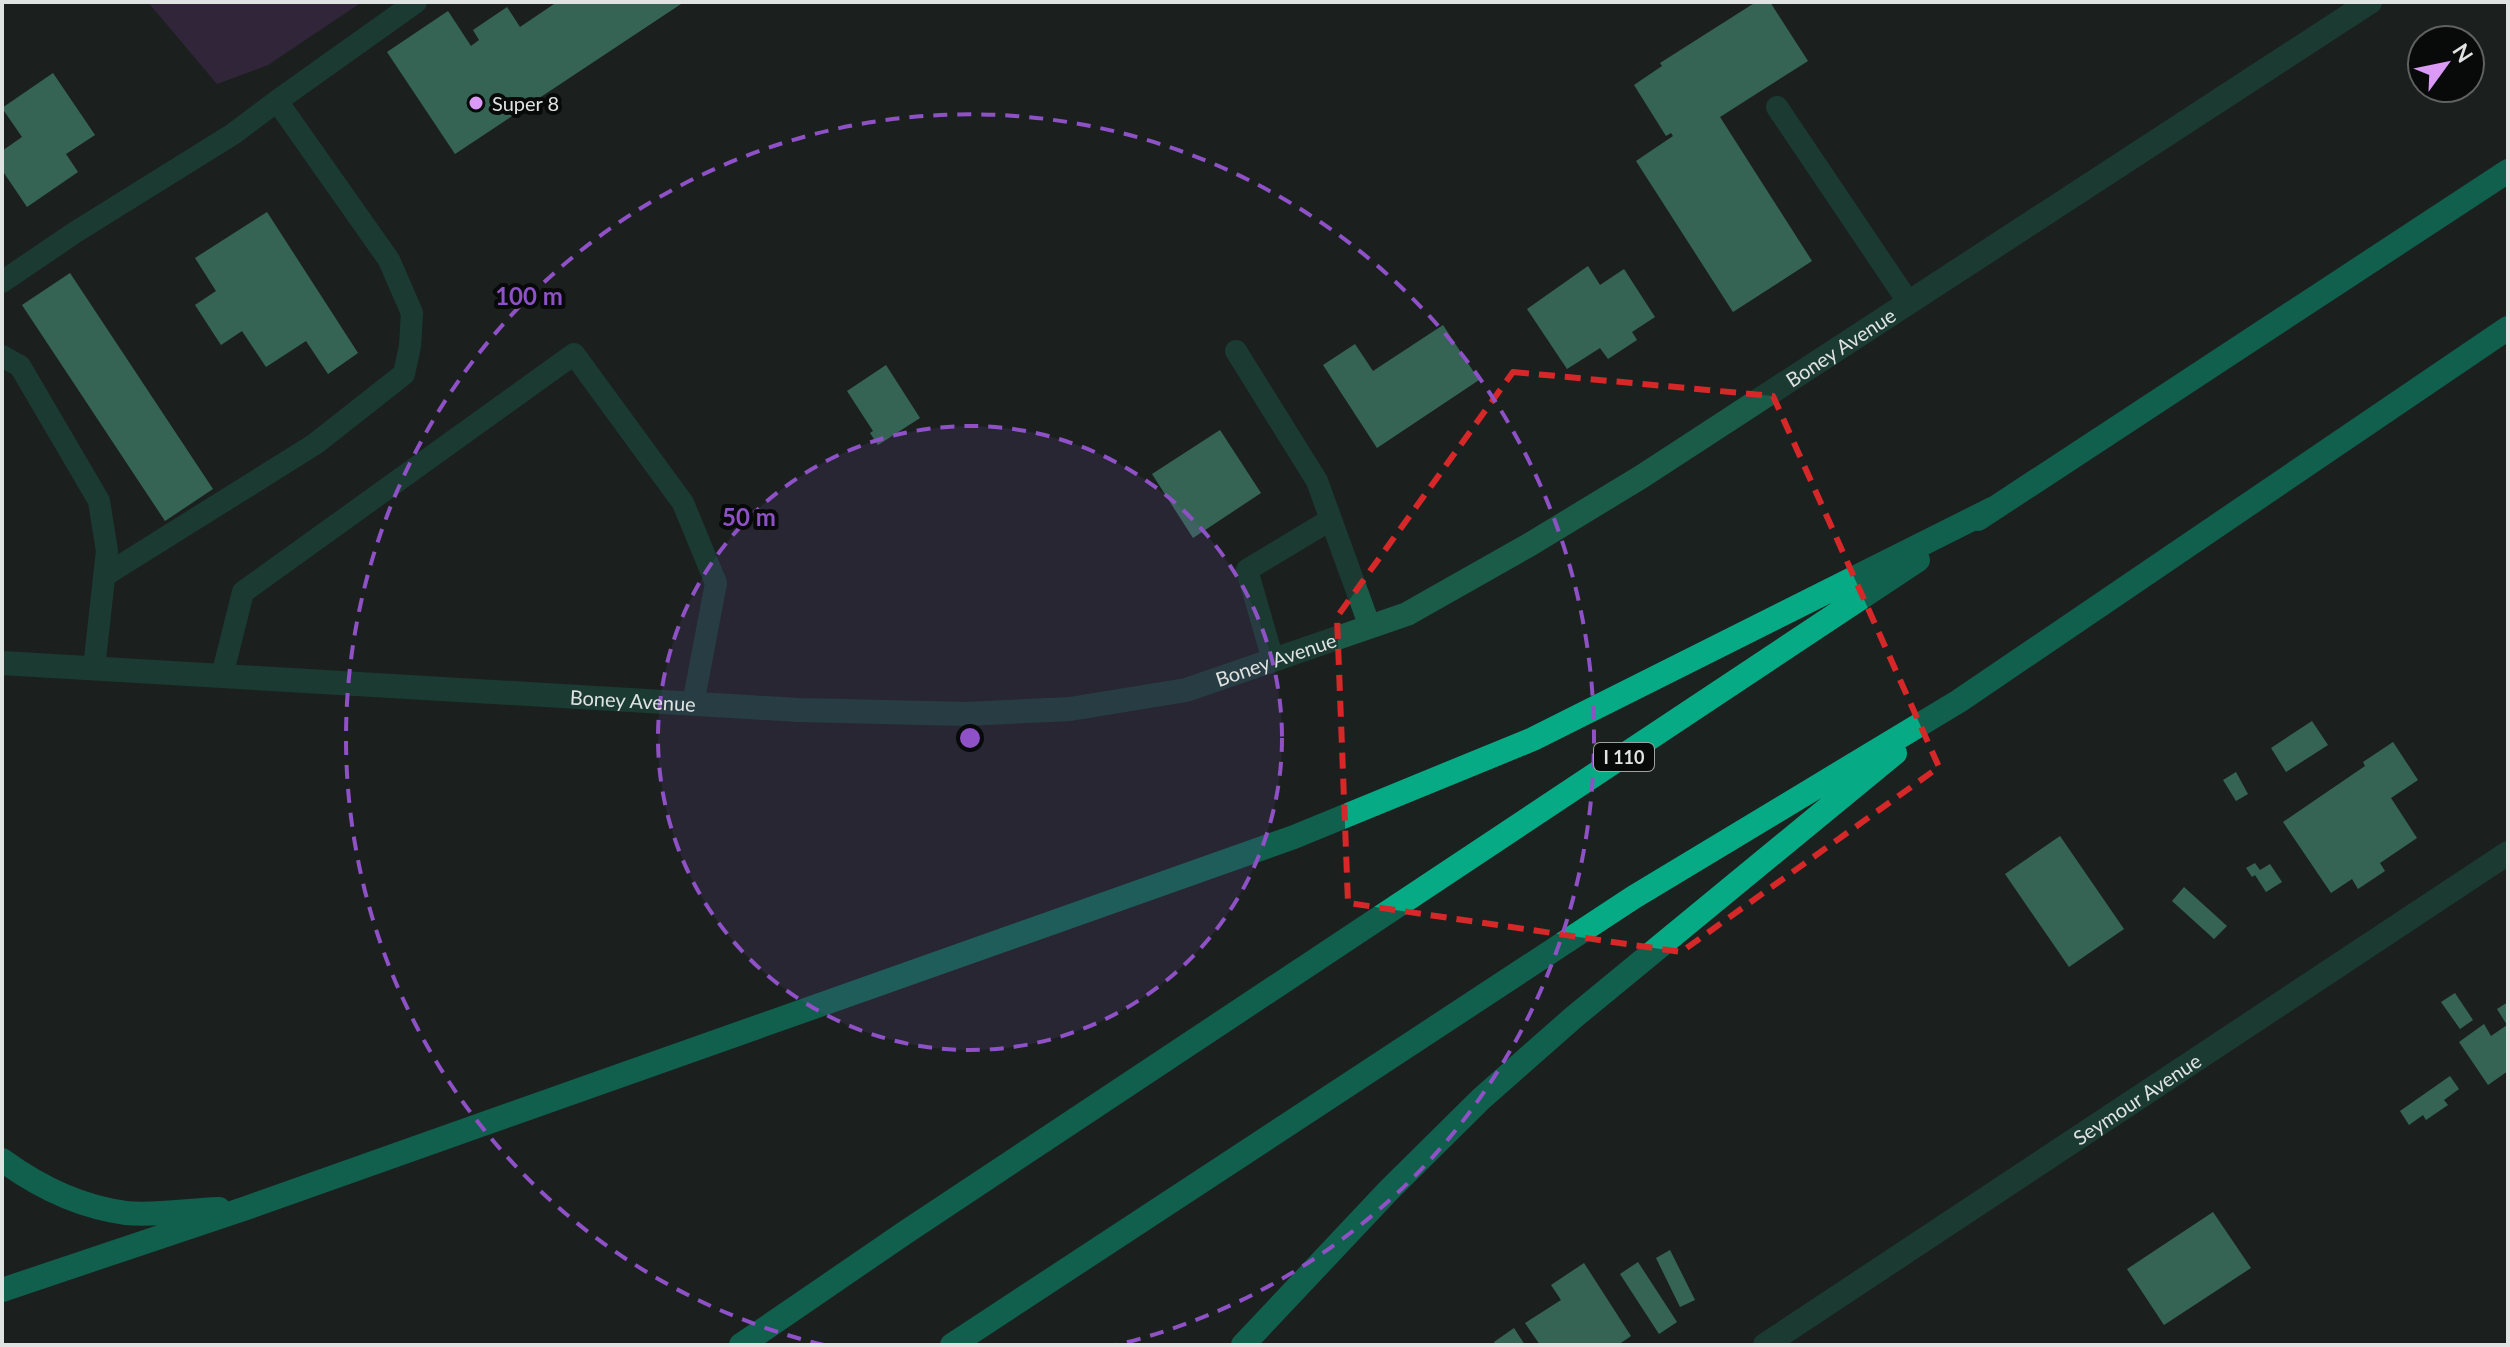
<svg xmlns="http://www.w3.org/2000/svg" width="2510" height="1347" viewBox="0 0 2510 1347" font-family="Lato,sans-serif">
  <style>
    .green { fill: #4d2b5b }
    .building { fill: #56b697 }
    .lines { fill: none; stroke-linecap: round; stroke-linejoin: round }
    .service { stroke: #1b5c49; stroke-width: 22 }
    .minor { stroke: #1b5c49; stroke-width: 24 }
    .tertiary { stroke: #1b5c49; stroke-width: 24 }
    .motorway { stroke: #06aa85; stroke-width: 24 }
    .marked { fill: none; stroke: #d62828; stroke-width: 6; stroke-dasharray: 16 10; stroke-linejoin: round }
    .ring { fill: none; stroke: #8f51c6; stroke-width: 4; stroke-dasharray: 14 10 }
    .poi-dot { fill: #da9af6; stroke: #080a09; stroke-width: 3 }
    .labels { text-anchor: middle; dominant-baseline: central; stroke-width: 8; stroke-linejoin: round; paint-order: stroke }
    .shield { fill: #080a09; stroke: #9ea2a1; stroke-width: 2 }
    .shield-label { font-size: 18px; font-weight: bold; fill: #dfe3e2 }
    .poi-label { font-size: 20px; fill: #dfe3e2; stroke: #080a09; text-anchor: start }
    .street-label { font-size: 20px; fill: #dfe3e2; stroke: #080a09 }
    .centre { fill: #8f51c6; stroke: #080a09; stroke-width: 4 }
    .ring-label { font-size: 24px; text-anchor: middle; font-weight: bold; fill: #8f51c6; stroke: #080a09; stroke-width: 8; stroke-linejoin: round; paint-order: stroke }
  </style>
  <rect width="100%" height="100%" fill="#1b211f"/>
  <path class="green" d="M148 2H362L268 65 217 84Z"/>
  <path class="building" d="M557 2H684L455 154 387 52 448 11 471 46 479 40 473 30 507 7 520 27Z
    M1756 2H1770L1808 61 1720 117 1812 261 1733 312 1636 161 1673 136 1671 133 1666 136 1634 85 1662 66 1660 63Z
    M53 73 95 135 66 154 78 172 27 207 2 170V151L22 137 2 108Z
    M267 212 358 353 328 374 306 341 266 367 242 331 221 345 195 305 216 291 195 258Z
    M1588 266 1600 285 1624 269 1655 317 1632 332 1637 340 1608 359 1600 348 1567 369 1527 309Z
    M70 273 213 489 165 521 22 305Z
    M1443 325 1479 380 1377 448 1323 365 1355 344 1373 371Z
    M886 365 920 418 878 445 870 433 873 431 847 391Z
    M1220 430 1261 493 1193 538 1152 474Z
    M2312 721 2328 745 2286 772 2271 748Z
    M2393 742 2418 780 2391 798 2417 838 2380 863 2385 871 2358 889 2352 879 2331 893 2283 822 2365 766 2363 762Z
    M2236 772 2248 794 2236 801 2223 780Z
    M2060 836 2124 929 2069 967 2005 874Z
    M2255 863 2260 870 2270 864 2282 882 2266 892 2255 875 2252 877 2246 868Z
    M2184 887 2227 926 2214 939 2172 901Z
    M2455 993 2473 1020 2460 1029 2441 1002Z
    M2508 1002V1071L2488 1085 2459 1042 2484 1024 2491 1036 2507 1025 2497 1009Z
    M2450 1076 2459 1089 2444 1100 2448 1105 2426 1120 2423 1115 2409 1125 2400 1111Z
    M2213 1212 2251 1268 2164 1325 2127 1269Z
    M1670 1250 1695 1300 1680 1307 1656 1258Z
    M1638 1262 1677 1322 1659 1334 1620 1274Z
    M1584 1263 1631 1336 1618 1345H1540L1525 1323 1561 1300 1551 1285Z
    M1514 1328 1525 1345H1496L1494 1342Z"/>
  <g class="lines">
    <path class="service" d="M277 101 416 2
      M1777 107 1909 303
      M2 282 74 233 233 134 277 101 389 260 412 313 410 346 404 374 315 444 104 576
      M1236 351 1317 481 1370 627
      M2 356 20 366 99 501 107 551 94 668
      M1273 660 1247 570 1330 520
      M222 676 243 592 574 354 683 503 716 583 693 704"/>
    <path class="minor" id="s1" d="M1765 1345 2508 853"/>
    <path class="tertiary" id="s2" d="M2 663 799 710 966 714 1070 709 1186 690 1407 614 1529 545 1641 477 2370 2"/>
    <path class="motorway" d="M1978 519 2508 171
      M2 1160C39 1187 79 1207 126 1213 155 1216 189 1210 219 1209
      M2 1290 249 1207 1294 837 1533 739 1992 509
      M741 1345 906 1232 1918 560
      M952 1345 1634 897 1959 701 2508 328
      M1243 1345 1389 1190 1481 1099 1574 1017 1895 753"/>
  </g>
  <path d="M0 0H2510V1347H0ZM1513 372 1773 396 1939 767 1681 952 1348 903 1337 617Z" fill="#1b211f" fill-opacity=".55" fill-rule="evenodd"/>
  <path class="marked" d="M1513 372 1773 396 1939 767 1681 952 1348 903 1337 617Z"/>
  <circle cx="970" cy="738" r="312" fill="#8f51c6" fill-opacity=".12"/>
  <g class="ring">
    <circle cx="970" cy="738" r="312"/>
    <path d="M824 1345A624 624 0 1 1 1116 1345"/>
  </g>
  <circle class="poi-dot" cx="476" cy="103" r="8"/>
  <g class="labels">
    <rect class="shield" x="1594" y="743" width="60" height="28" rx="6"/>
    <g class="shield-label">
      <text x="1624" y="757">I 110</text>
    </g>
    <g class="poi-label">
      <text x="492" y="103">Super 8</text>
    </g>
    <g class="street-label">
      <text stroke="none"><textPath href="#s2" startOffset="1930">Boney Avenue</textPath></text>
      <text stroke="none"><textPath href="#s2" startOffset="1282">Boney Avenue</textPath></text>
      <text stroke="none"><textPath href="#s2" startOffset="632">Boney Avenue</textPath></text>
      <text stroke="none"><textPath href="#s1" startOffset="446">Seymour Avenue</textPath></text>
    </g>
  </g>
  <circle cx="970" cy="738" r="12" class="centre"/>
  <g class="ring-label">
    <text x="529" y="305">100 m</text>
    <text x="749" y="526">50 m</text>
  </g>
  <rect width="2510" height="1347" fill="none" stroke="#dfe3e2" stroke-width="8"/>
  <g transform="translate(2446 64) rotate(57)"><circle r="38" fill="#080a09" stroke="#5e6160" stroke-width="2"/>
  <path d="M0-6L14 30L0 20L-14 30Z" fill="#da9af6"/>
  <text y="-12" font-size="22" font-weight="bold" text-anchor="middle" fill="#dfe3e2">N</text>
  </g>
</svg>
